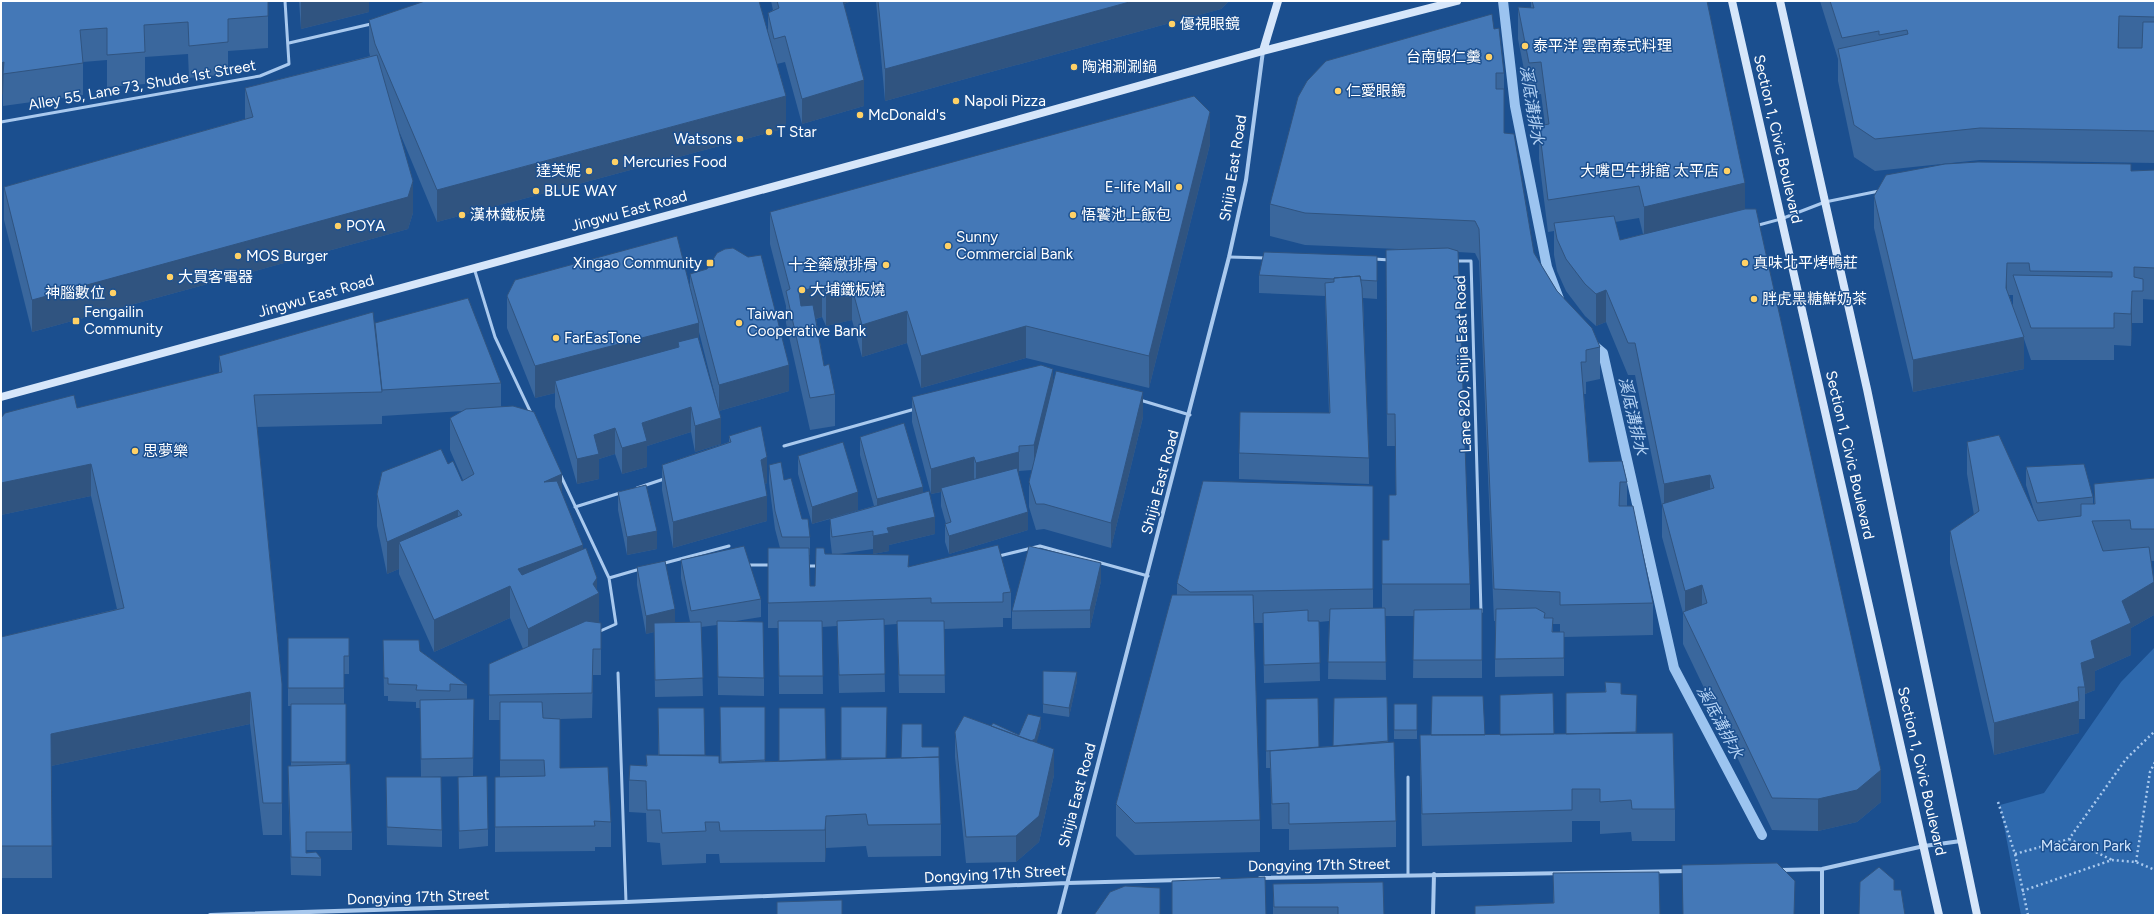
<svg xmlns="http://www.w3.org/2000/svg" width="2156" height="916" viewBox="0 0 2156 916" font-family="Figtree,'Noto Sans TC',sans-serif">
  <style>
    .green { fill: #2e69ad }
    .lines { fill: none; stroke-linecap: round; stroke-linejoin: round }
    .stream { stroke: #9cc4f0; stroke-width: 10 }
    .path { stroke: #a9c9ee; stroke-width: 2.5; stroke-dasharray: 2 3; stroke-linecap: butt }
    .lane { stroke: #a9c9ee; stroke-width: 3 }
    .street { stroke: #a9c9ee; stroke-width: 4 }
    .secondary { stroke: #d6e6fa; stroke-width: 8 }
    .wall { fill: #3a679d; fill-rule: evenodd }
    .shaded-wall { fill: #305480 }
    .building { fill: #4478b7; stroke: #305480 }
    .poi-dot { fill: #ffd166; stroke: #1b4f8f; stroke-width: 1.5 }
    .labels { text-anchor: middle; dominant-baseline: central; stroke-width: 3; stroke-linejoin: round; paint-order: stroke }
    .poi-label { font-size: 15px; fill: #fff; stroke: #1b4f8f; text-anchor: start }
    .street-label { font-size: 15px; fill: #fff; stroke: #1b4f8f }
    .park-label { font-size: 15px; fill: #cfe3fa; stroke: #1b4f8f }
    .water-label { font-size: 16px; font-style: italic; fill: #b5d3f5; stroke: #1b4f8f }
  </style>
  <rect width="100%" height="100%" fill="#1b4f8f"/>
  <path class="green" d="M2155 647V915H2021L2000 805 2044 793 2121 682Z"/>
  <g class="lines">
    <path class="stream" d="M1503 1 1515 106 1547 267 1559 299
      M1591 343 1603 353 1674 668 1762 835"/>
    <path class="path" d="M1998 802 2015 854 2028 915
      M2069 839 2112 860
      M2015 854 2069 839 2126 759 2155 731
      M2136 862 2150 772 2155 762
      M2022 891 2112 860 2136 862 2155 870"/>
    <path class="lane" d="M289 43 371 24
      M1 122 260 76 289 64 285 1
      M1755 226 1781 219 1825 202 1879 191
      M1229 257 1266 258
      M1374 259 1390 260
      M1456 261H1471L1481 612
      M474 268 495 337 531 413
      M1140 400 1190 415
      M784 446 915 409
      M561 476 609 578 616 624 598 632
      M637 488 664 479
      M575 507 620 493
      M999 556 1040 546 1148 576
      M661 564 729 546
      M746 565H771
      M806 566H819
      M609 578 640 569
      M618 673 626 902
      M1408 777V874"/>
    <path class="street" d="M1780 870 1822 869 1924 846 1961 841
      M1260 878 1687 871
      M210 915 626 902 1067 883 1219 879
      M1059 915 1229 257 1246 180 1263 51
      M1433 915 1434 874
      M1822 915V869"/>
    <path class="secondary" d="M1732 1 1939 915
      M1780 1 1867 389 1977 915
      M1263 51 1278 1
      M1 397 952 138 1263 51 1457 1"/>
  </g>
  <path class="wall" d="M1 1 268 16V48L228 51V74L189 78 188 54 145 57V84L107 87V60L83 62V95L3 106Z
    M299 1H369V12L301 29Z
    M771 1H849V2L844 4 864 106 802 124 785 62 777 64 786 128 437 222 399 131 413 213 408 229 32 332 4 220V187L245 119V88L370 56 369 52V20L768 33V13L773 10Z
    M876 1H1229L1221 9 885 101Z
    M1531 1H1707L1745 209 1881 802 1857 822 1818 831 1772 830 1683 644V613L1662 537V506L1635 375H1628L1606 322 1596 326 1585 316 1566 291 1557 271 1554 255V231L1548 232 1539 159V126L1545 125 1541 94 1529 95 1518 39V7L1531 8ZM1639 218 1643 234 1620 240 1615 222Z
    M1820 1H2155V163L1980 160 1875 171 1854 157 1838 81V59Z
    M1494 29 1504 73V133L1534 253 1557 291 1600 347V379L1586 382V394H1584L1589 462 1627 482V506L1653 603V635L1564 637V676L1495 677V621H1494L1479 261 1475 253 1458 252 1470 584V609H1482V678H1413L1414 616H1385L1386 680 1328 679 1329 621 1319 622 1320 681 1264 683 1263 623H1254L1260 820V852L1135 855 1116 836V804L1177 595V583L1373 486V608H1382V540H1389V495H1396L1395 446H1387L1386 250 1398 249 1305 245 1270 236V204ZM1553 624H1560V632H1553Z
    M1210 144 1149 388 1026 358 921 388 907 343 862 357 852 320 826 326 822 317 816 319 824 366 835 394V426L810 430 786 323V306L770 244V212Z
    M2155 170V300L2143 299V323H2132L2131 346 2114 345V360H2031L2024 339V369L1913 392 1874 228V196L2131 171ZM2009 295H2013V306Z
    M1377 256V299L1363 298 1369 458V484L1239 479V453L1329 413 1325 296 1259 293V275Z
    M690 274 789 391 719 411 699 332V339L721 444 695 452 691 432 647 446V467L622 474 615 454 599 459V479L577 484 555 407V393L535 398 507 328V296L690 289Z
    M375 323 501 383V406L562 494 597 590 601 649V675H593L592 718 560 719V768L611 822V847H595V851L495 852V777H500V720H489V664L523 649 510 618 434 652 399 574V569L387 574 377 526V494L448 464 462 481 463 480 450 450V418L463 411 382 416V424L257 427 282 684V835H263L250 724 51 766 52 878H1V637L117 609 91 496 1 515V418L77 408 219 373V356Z
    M1053 385 1143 417 1111 548 1044 529 1036 530 1029 507V482L1032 470 1019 471V476L1028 530 949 554 945 542V524H946L941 506V492L931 494 912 422V397Z
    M729 436 767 483 765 484 767 521 673 548 662 490V465L729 442Z
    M860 437 923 493 935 534 889 545V551L873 554V549L839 554 909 566 1011 592V618H1003V627L944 629 945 693H899L897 624 884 625 885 692 839 693 837 626 822 627 823 694H779L778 628H768V548H780L775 529 769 483V465L784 480 802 519 810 537V555H809L810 586H815L825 554H832L830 537V519L812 524 798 474V456L858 510 831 518 874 506 860 455Z
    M1967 442 2036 517 2026 485V467L2093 497V504H2094V484L2155 478V561H2151L2154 615 2131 628V655L2095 671V690L2085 694V719H2079V733L1994 755 1950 563V531L1974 515 1967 474Z
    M618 492 657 549 627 555 618 510Z
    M681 560 761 599V617L736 621 764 678V696L718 695 717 625 701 627 703 696 655 697 654 632 646 634 637 585V567L675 623 690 622 681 578Z
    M1101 581 1090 628 1012 629V611Z
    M288 638H349V674H344V704H346V764L352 832V850H306V853L321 858V876L291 875 288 784V766H291V706H288Z
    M383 640 420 651 467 685V700L474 699 473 776 422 777 442 830V847L387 845 386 777H421L420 708H416V702L388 701V696H384Z
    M1043 671 1077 681 1069 717 1043 713Z
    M1605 682 1621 694 1637 712 1636 733 1675 809V841H1632L1631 832 1600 834V821H1572V842L1422 846 1420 767V735L1566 734 1605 692Z
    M1387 697 1388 742 1396 821V847L1289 850V829H1272L1270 768H1266V699L1319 747 1333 746Z
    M1394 704H1417V739H1394Z
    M720 707H765V762L779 761 825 708 826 760H841V707L887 724 886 758H901L922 747 941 824V856L868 857 866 846 826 848 825 862 720 863 719 854H706V863L662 865 660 843 647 842 646 813 629 812V780L646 766V755H658V708L705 755 719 763H720Z
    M991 726 1019 735 1041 727 1036 743 1054 775 1039 842 1016 862 966 863 955 757V732Z
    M458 777 488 829V846L459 849Z
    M1553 873 1660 915H1475V906L1553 903Z
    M1273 884 1384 915H1273Z"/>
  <path class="shaded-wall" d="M301 1H369V12L301 29Z
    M838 1H849V2L838 6Z
    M1133 1H1229L1221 9 885 101V69Z
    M2119 16V48L2118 80V48Z
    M4 62 3 94 1 95V63Z
    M864 80V106L802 124V99Z
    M786 96V128L437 222V190Z
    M1210 112V144L1149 388V356Z
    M413 181V213L408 229 32 332V300Z
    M1745 183V215L1644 239V207Z
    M2007 263V295L2006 288Z
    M822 285V317L799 324V292Z
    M852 288V320L826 326V294Z
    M1606 290V322L1596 326V294Z
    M2132 291V323L2131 346V314Z
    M907 311V343L862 357V325Z
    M699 323V355L679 347 678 342V361L555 381V393L535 398V366Z
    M1026 326V358L921 388V356Z
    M2024 337V369L1913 392V360Z
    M789 365V391L719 411V385Z
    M1053 369V395L1034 470V445Z
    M1143 392V417L1111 548V523Z
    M691 407V432L647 446V467L622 474V448L642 423Z
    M721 418V444L695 452V426Z
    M615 428V454L599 459V479L577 484V459L594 435Z
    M1019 452V477L976 488V463Z
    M767 457V483L761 485V460Z
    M974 457V483L941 488V492L931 494V469Z
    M91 464V496L1 515V483Z
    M562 474V506L544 482Z
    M1710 475V507L1664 512V484Z
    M923 487V505L877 517V499Z
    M858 492V510L812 524V507Z
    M767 496V521L673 548V522Z
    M458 510V542H399V569L387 574V542Z
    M1028 512V530L949 554V536Z
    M935 517V534L889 545V551L873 554V536L887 528Z
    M657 531V549L627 555V537Z
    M583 545V577L518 601V569Z
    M1101 563V581L1090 628V610Z
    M597 578V594L599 593V626L528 661V629L593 584Z
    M2154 582V615L2131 628V655L2095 671V690L2085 694V687L2081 663 2091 641 2122 601Z
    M1702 585V617H1685V591Z
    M510 586V618L434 652V620Z
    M675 609V627L646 634V616Z
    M1077 672V681L1069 717V708Z
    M250 692V724L51 766V734Z
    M1637 695V712L1636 750V732Z
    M2079 701V733L1994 755V723Z
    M1041 717V727L1035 749 1021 755Z
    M1054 749V775L1039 842 1016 862V836Z
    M1881 770V802L1857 822 1818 831V799Z
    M826 816V848L825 862V830Z"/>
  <path class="building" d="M1 1H268V16L228 19V42L189 46 188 22 144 25 145 52 107 55V28L80 30 83 63 3 74 4 62 1 63Z
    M425 1H759L786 96 437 190 375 44 369 20Z
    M777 1H843L864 80 802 99 785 36 774 39 768 13 779 8Z
    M878 1H1133L885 69Z
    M1532 1H1707L1745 183 1644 207 1639 186 1548 200 1539 126 1549 124 1541 62 1529 63 1518 7 1534 8Z
    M1830 1H2155V17L2119 16 2118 48H2142L2143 22H2155V131L1980 128 1875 139 1854 125 1838 49 1908 34 1907 30 1879 35V31L1842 38Z
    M1492 14 1494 29 1499 28 1504 73H1496V89H1504V133L1514 134 1534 253 1557 291 1592 328 1600 347 1586 350V362H1581L1589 462 1622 461 1627 482H1620L1619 506H1633L1653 603 1560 605V592L1494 589 1479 229 1475 221 1305 213 1270 204 1298 97 1307 81 1326 61Z
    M377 55 413 181 408 197 32 300 4 187 253 117 245 88Z
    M1194 96 1210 112 1149 356 1026 326 921 356 907 311 862 325 852 288 826 294 822 285 799 292 801 306 813 305 824 366 829 364 835 394 810 398 786 291 790 289 770 212Z
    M1978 162 2131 164V171L2155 170V268L2134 267V277L2143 279V291H2132L2131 314 2114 313V328H2031L2013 275 2112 277V272L2030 271 2029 263H2007L2006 288 2024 337 1913 360 1874 196 1886 175 1945 164Z
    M1745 209H1756L1881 770 1857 790 1818 799 1772 798 1683 612 1707 603 1702 585 1685 591 1662 504 1714 488 1710 475 1664 484 1635 343H1628L1606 290 1596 294 1585 284 1566 259 1557 239 1554 223 1614 216 1620 240Z
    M677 236 699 323 535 366 507 296 515 280Z
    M733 248 748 257 761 255 789 365 719 385 690 274 707 269 717 253 725 249Z
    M1448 248 1458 251 1470 584H1382V540H1389V495H1396L1395 414H1387L1386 250Z
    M1264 252 1377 256V281L1361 280 1360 276 1334 278V279L1259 275Z
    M1360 276 1362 288 1369 458 1239 453 1240 412 1330 413 1325 283 1334 282V278Z
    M468 298 501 383 382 390 375 323Z
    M373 312 382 392 254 395 282 684V803H263L250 692 51 734 52 846H1V637L124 608 91 464 1 483V418L5 413 74 395 77 408 222 372 219 356Z
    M698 337 721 418 695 426 691 407 642 423 647 441 622 448 615 428 594 435 599 454 577 459 555 381 679 347 678 342Z
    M1041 365 1053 369 1034 445 1019 446V452L976 463 974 457 931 469 912 397Z
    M1056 371 1143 392 1111 523 1044 504H1036L1029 482Z
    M513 406 534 412 562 474 544 482 557 481 583 545 518 569 522 575 586 548 597 578 593 584 599 593 528 629 510 586 434 620 399 542 462 515 458 510 387 542 377 494 382 472 441 449 448 464 453 461 462 481 474 474 450 418 466 409Z
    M904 423 923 487 877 499 860 437Z
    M761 426 767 457 761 460 767 496 673 522 662 465 731 442 729 436Z
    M1999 435 2038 521 2081 516V504H2095L2094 484 2155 478V529H2131L2130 520 2092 521 2103 551 2149 547 2154 582 2122 601 2131 623 2091 641 2095 658 2081 663 2085 687H2078L2079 701 1994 723 1950 531 1979 511 1967 442Z
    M843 442 858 492 812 507 798 456Z
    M781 462 784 480 791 478 802 519H808L810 537H782L775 511 769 465Z
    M2084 464 2093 497 2037 503 2026 467Z
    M1017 468 1028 512 949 536 945 524 951 522 941 488Z
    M1203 481 1373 486V589L1190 592 1177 583Z
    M646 485 657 531 627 537 618 492Z
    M929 491 935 517 887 528 889 533 873 536V531L832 537 830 519Z
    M998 545 1011 592 1003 593V602L931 603V598L768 603V548H809L810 586H815L816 548H824L825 554 909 555 908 567Z
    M744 546 761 599 691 611 681 560Z
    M1029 546 1101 563 1090 610 1012 611Z
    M665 561 675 609 646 616 637 567Z
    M1172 595H1253L1260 820 1135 823 1116 804Z
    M1385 608 1386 662H1328L1330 609Z
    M1536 608 1545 613 1544 618H1553L1552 632H1564V658L1495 659 1496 609Z
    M1482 609V660H1413L1414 610Z
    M1308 610V621H1319L1320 663 1264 665 1263 613Z
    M884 619 885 674 839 675 837 621Z
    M586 621 601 623V649H593L592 693 489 695V664Z
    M717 621 763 622 764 678 718 677Z
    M778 621H822L823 676H779Z
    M897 621H944L945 675H899Z
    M701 622 703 678 655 680 654 623Z
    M288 638H349V656H344V688H288Z
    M383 640H419L420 651 467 685 450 684V691L416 690 417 685 388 684V678H384Z
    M1043 671 1077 672 1069 708 1043 704Z
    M1605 682 1621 683V694L1637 695 1636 732 1566 734V693L1606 692Z
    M1553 693 1554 734 1500 735V695Z
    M1432 696H1483L1485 735H1431Z
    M1387 697 1388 741 1333 746 1334 698Z
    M1318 698 1319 747 1266 751V699Z
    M474 699 473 758 421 759 420 700Z
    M500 702H542L543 718 560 719V768L608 767 611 822 594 821 595 826 495 827V777L545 776 544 760H500Z
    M291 704H346V762H291Z
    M1394 704H1417V730H1394Z
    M720 707H765V760L721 762Z
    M841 707H887L886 758H841Z
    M658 708H704L705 755H659Z
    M779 708H825L826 759 779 761Z
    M1028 714 1041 717 1035 739 1031 741 991 726 993 723 1019 735Z
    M964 716 1054 749 1039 816 1016 836 966 837 955 732Z
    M902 724H922V747H939V757L901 758Z
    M1673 733 1675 809H1632L1631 800 1600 802V789H1572V810L1422 814 1420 735Z
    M1394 742 1396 821 1289 824V803L1272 804 1270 751Z
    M646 755 719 756V763L939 757 941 824 868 825 866 814 826 816 825 830 720 831 719 822H705L706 831 662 833 660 810H647L646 781 629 780 630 765 647 766Z
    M350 764 352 832H306V853L316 852 321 858 291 857 288 766Z
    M487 776 488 829 459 831 458 777Z
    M386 777H441L442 830 387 827Z
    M1777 863 1795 881 1794 915H1683L1682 865Z
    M1879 867 1894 880V890H1901L1905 915H1859L1860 882Z
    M1659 872 1660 915H1475V906L1554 903 1553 873Z
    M1265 877 1266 915H1172V881Z
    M1383 882 1384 915H1338V907H1274L1273 884Z
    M1125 886 1160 888V915H1094L1110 892Z
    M842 900V915H777V902Z
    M990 914 991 915H969Z"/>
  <g class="poi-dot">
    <circle cx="1172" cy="24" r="4"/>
    <circle cx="1525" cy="46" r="4"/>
    <circle cx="1489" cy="57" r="4"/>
    <circle cx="1074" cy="67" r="4"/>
    <circle cx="1338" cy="91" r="4"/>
    <circle cx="956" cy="101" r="4"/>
    <circle cx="860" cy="115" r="4"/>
    <circle cx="769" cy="132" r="4"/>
    <circle cx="740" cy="139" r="4"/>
    <circle cx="615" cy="162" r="4"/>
    <circle cx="589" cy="171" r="4"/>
    <circle cx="1727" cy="171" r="4"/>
    <circle cx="1179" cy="187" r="4"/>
    <circle cx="536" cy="191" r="4"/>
    <circle cx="462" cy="215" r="4"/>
    <circle cx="1073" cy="215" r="4"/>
    <circle cx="338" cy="226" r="4"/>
    <circle cx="948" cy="246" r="4"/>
    <circle cx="238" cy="256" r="4"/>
    <rect x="706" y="259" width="8" height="8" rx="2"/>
    <circle cx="1745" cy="263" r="4"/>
    <circle cx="886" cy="265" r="4"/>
    <circle cx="170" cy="277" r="4"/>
    <circle cx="802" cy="290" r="4"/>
    <circle cx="113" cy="293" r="4"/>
    <circle cx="1754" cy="299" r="4"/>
    <rect x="72" y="317" width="8" height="8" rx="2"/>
    <circle cx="739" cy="323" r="4"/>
    <circle cx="556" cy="338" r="4"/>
    <circle cx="135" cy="451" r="4"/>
  </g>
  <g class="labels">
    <g class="poi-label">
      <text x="1180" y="24">優視眼鏡</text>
      <text x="1533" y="46">泰平洋 雲南泰式料理</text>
      <text x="1481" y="57" text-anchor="end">台南蝦仁羹</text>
      <text x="1082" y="67">陶湘涮涮鍋</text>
      <text x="1346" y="91">仁愛眼鏡</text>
      <text x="964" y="101">Napoli Pizza</text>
      <text x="868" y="115">McDonald's</text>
      <text x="777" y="132">T Star</text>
      <text x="732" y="139" text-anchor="end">Watsons</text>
      <text x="623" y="162">Mercuries Food</text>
      <text x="581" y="171" text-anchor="end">達芙妮</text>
      <text x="1719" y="171" text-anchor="end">大嘴巴牛排館 太平店</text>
      <text x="1171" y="187" text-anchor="end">E-life Mall</text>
      <text x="544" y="191">BLUE WAY</text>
      <text x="470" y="215">漢林鐵板燒</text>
      <text x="1081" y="215">悟饕池上飯包</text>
      <text x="346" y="226">POYA</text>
      <text x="956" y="237">Sunny<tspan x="956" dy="17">Commercial Bank</tspan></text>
      <text x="246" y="256">MOS Burger</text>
      <text x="702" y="263" text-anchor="end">Xingao Community</text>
      <text x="1753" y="263">真味北平烤鴨莊</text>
      <text x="878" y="265" text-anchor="end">十全藥燉排骨</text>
      <text x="178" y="277">大買客電器</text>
      <text x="810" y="290">大埔鐵板燒</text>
      <text x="105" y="293" text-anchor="end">神腦數位</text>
      <text x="1762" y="299">胖虎黑糖鮮奶茶</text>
      <text x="84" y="312">Fengailin<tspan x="84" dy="17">Community</tspan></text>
      <text x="747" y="314">Taiwan<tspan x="747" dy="17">Cooperative Bank</tspan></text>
      <text x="564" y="338">FarEasTone</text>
      <text x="143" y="451">思夢樂</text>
    </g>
    <g class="street-label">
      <text transform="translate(142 85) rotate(-10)">Alley 55, Lane 73, Shude 1st Street</text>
      <text transform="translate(1778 139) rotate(77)">Section 1, Civic Boulevard</text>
      <text transform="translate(1233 168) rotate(-81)">Shijia East Road</text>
      <text transform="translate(629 211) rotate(-15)">Jingwu East Road</text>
      <text transform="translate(316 296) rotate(-16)">Jingwu East Road</text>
      <text transform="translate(1463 364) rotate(-92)">Lane 820, Shijia East Road</text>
      <text transform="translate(1850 455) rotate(77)">Section 1, Civic Boulevard</text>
      <text transform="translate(1160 482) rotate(-75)">Shijia East Road</text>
      <text transform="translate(1922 771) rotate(77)">Section 1, Civic Boulevard</text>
      <text transform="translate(1077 795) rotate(-75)">Shijia East Road</text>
      <text transform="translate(1319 865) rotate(-1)">Dongying 17th Street</text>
      <text transform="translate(995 874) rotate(-3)">Dongying 17th Street</text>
      <text transform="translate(418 897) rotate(-2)">Dongying 17th Street</text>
    </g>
    <g class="park-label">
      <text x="2086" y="846">Macaron Park</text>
    </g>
    <g class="water-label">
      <text transform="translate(1532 105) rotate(81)">溪底溝排水</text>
      <text transform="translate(1633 416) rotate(77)">溪底溝排水</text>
      <text transform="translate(1720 722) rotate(62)">溪底溝排水</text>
    </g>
  </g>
  <rect width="2156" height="916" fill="none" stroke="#ffffff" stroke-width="4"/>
</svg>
